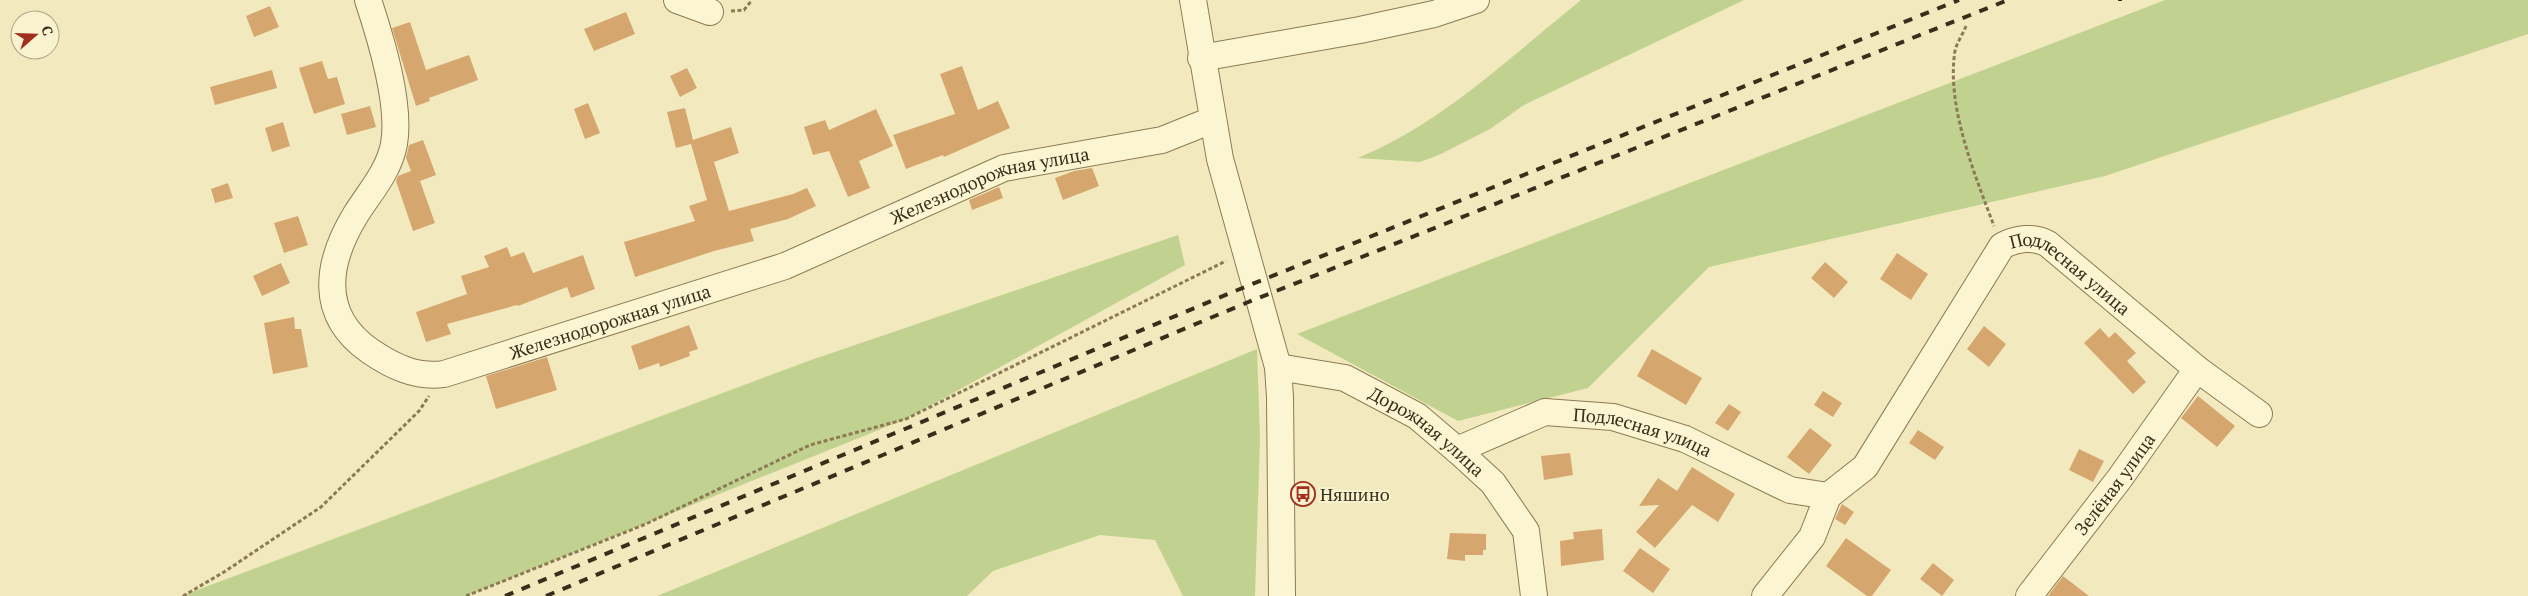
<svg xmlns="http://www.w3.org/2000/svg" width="2528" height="596" viewBox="0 0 2528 596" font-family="'PT Serif',serif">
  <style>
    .green { fill: #c1d290 }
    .building { fill: #d5a76f }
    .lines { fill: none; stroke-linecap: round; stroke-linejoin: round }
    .minor-casing { stroke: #8d7a54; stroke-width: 28 }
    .path { stroke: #8d7a54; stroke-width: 3; stroke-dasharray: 4 2.5; stroke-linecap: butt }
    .minor { stroke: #fcf5d2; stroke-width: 26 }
    .rail { stroke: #3a2e1b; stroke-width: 4; stroke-dasharray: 9 9; stroke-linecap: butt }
    .labels { text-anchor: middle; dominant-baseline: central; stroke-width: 4; stroke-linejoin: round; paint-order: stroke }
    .street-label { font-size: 18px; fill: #3a2e1b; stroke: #f9f2ce }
    .poi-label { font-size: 18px; fill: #3a2e1b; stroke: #f9f2ce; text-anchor: start }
  </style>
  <rect width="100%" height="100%" fill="#f2eabe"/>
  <path class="green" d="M1581 0H1744L1524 105 1490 129 1441 154 1420 162 1358 158C1443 123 1510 57 1581 0Z
    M2165 0H2528V34L2105 176 1709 267 1588 388 1458 421 1297 334Z
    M1178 235 1185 265 906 419 466 596H181L811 360Z
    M1257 349 1260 438 1255 596H1183L1155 540 1100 535 993 571 967 596H657Z"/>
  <path class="building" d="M270 6 279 27 254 37 246 16Z
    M626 12 635 34 594 51 584 29Z
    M410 22 426 70 469 55 478 80 429 98 430 101 416 106 392 28Z
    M322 61 328 79 337 77 345 104 314 114 299 68Z
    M962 66 978 110 998 101 1010 128 944 157 943 155 906 169 893 135 955 114 940 74Z
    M687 68 697 88 680 97 670 76Z
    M272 70 277 88 215 105 210 87Z
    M588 103 600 133 585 139 574 109Z
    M370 106 376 127 347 135 341 114Z
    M685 108 693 140 731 127 739 153 714 162 729 211 793 194 807 188 816 206 788 219 750 229 754 241 714 251 635 277 624 242 695 221 689 206 707 200 691 144 676 148 667 112Z
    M876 109 893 146 859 161 870 188 848 197 829 151 813 155 804 127 825 120 829 130Z
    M283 122 290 146 272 152 265 128Z
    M423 140 436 175 420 181 435 223 413 231 396 181 398 176 411 171 406 158 409 145Z
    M1092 168 1099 186 1063 200 1055 178 1074 171Z
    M228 183 233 198 215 203 211 189Z
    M999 187 1003 198 972 210 969 200Z
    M298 216 308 245 284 253 274 223Z
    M507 247 511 257 524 252 533 273 583 255 595 289 571 298 567 287 518 306 517 305 447 324 451 334 426 342 416 312 467 294 461 276 489 267 484 256Z
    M1897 253 1928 274 1911 300 1880 279Z
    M1825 262 1848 282 1834 298 1811 278Z
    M281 263 290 283 262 296 253 276Z
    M294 317 295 329H301L308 367 273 374 264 323Z
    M689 325 698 349 689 352 690 356 660 367 659 363 639 370 631 346Z
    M1984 326 2006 344 1989 367 1967 349Z
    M2100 328 2109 338 2115 332 2136 353 2127 361 2146 382 2133 394 2084 343Z
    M1652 349 1702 378 1686 405 1637 376Z
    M547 357 557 390 496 409 486 376Z
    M1823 391 1842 403 1833 417 1814 405Z
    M2198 396 2235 426 2217 447 2181 418Z
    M1729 404 1741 412 1728 431 1715 423Z
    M1810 428 1832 445 1809 474 1787 457Z
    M1918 430 1944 447 1935 460 1909 443Z
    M2079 449 2104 461 2093 482 2069 470Z
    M1570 453 1573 475 1544 480 1541 456Z
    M1692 467 1735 494 1718 522 1692 505 1655 548 1636 532 1659 505 1639 506 1658 478 1677 491Z
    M1842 504 1854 512 1845 525 1835 519Z
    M1602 529 1604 560 1561 566 1560 541 1574 539 1573 532Z
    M1450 533 1486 534V550H1483V555H1465V561L1447 559Z
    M1846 538 1891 570 1872 596H1867L1826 566Z
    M1640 548 1670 569 1653 593 1623 571Z
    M1933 563 1954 580 1942 596 1920 579Z
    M2063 576 2089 596H2048Z"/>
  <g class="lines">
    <defs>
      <g id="minor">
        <path id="s1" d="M368 0C381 39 401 104 394 144 389 171 370 192 356 214 326 263 318 315 370 351 392 366 416 378 444 374L785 266 1004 168 1162 140 1212 120"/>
        <path d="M677 0 710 12"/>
        <path d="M1193 0 1220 159 1278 367 1280 397 1282 596"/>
        <path d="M1201 58 1360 30 1434 14 1476 0"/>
        <path id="s2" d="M1278 367 1345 378 1417 416 1457 450 1493 483 1526 531 1534 596"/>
        <path id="s3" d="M1457 450 1545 412 1613 417 1685 439 1790 490 1828 496 1865 467 2002 246C2016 238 2034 236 2048 244L2197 369 2259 414"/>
        <path d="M1765 596 1812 537 1828 496"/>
        <path id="s4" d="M2029 596 2120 478 2197 369"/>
      </g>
    </defs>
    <use href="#minor" class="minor-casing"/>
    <path class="path" d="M731 11 744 10 752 0
      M1966 26C1963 34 1957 42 1955 51 1946 106 1975 175 1994 226
      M183 596 224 572 321 507 419 411 429 396
      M466 596 646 524 810 445 906 419 1226 261"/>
    <use href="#minor" class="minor"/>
    <path class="rail" d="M2120 0V1
      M505 596 1240 289 1959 0
      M546 596 1246 303 2008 0"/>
  </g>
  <defs>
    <symbol id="bus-ring" viewBox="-11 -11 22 22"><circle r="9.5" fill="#f9f2ce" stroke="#a22f1e" stroke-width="1.5"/><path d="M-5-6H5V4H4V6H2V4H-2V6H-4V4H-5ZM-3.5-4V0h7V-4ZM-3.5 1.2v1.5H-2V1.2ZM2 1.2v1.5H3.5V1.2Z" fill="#a22f1e"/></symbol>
  </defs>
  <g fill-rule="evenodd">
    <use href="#bus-ring" x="1289" y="480" width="28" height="28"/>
  </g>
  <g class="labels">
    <g class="street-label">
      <text stroke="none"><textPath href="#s1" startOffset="1041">Железнодорожная улица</textPath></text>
      <text stroke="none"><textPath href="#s3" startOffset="782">Подлесная улица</textPath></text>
      <text stroke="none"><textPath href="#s1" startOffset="636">Железнодорожная улица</textPath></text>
      <text stroke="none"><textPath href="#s2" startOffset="166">Дорожная улица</textPath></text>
      <text stroke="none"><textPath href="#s3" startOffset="196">Подлесная улица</textPath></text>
      <text stroke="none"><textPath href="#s4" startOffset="141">Зелёная улица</textPath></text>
    </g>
    <g class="poi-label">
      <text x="1320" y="494">Няшино</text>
    </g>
  </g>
  <g transform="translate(35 35) rotate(70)"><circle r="24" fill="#f9f2ce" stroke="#ada486"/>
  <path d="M0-4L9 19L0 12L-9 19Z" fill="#a22f1e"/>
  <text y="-8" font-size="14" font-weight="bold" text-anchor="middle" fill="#3a2e1b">С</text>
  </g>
</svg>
